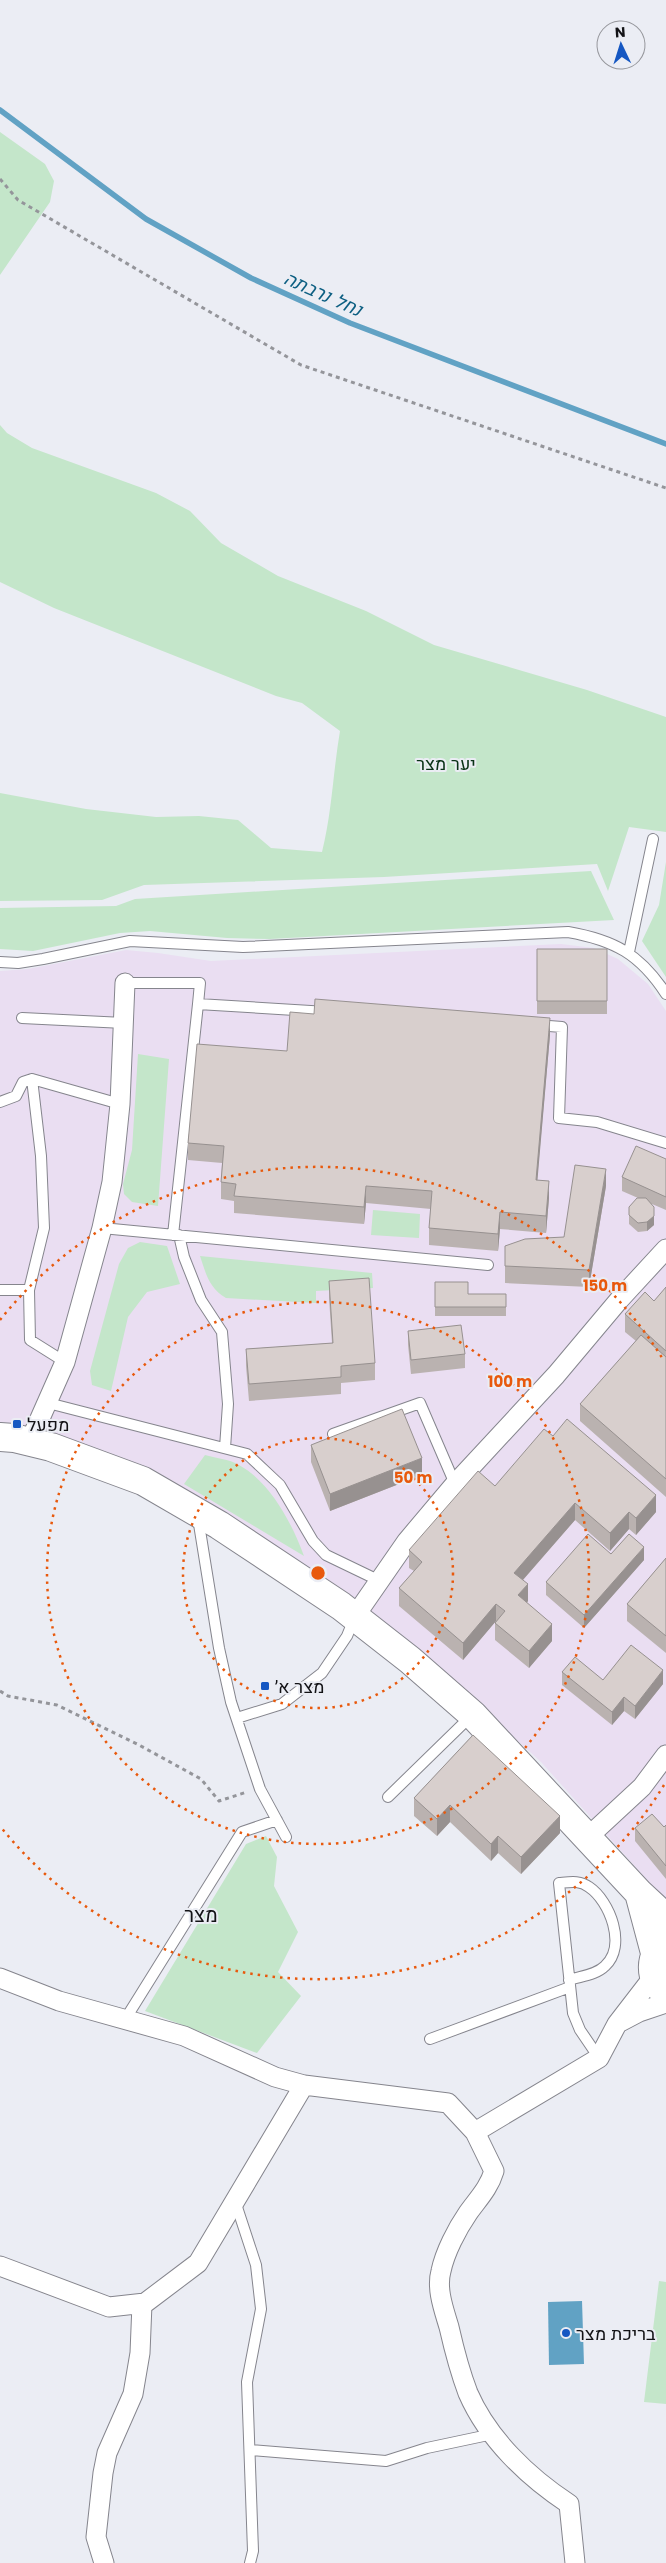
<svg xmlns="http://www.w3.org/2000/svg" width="666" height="2563" viewBox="0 0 666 2563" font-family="Poppins,Heebo,sans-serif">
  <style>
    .industrial { fill: #eadef2 }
    .green { fill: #c4e6ca }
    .water { fill: #61a2c4 }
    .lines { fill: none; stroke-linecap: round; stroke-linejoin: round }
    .stream { stroke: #61a2c4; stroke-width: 5.5 }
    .lane-casing { stroke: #85858d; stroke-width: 12 }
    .street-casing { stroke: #85858d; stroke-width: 21 }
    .secondary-casing { stroke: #85858d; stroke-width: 30 }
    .path { stroke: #94959a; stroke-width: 3; stroke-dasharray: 4 4; stroke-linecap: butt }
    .lane { stroke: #fff; stroke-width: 10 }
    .street { stroke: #fff; stroke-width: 19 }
    .secondary { stroke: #fff; stroke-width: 28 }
    .wall { fill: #bab2b0 }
    .shaded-wall { fill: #979190 }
    .building { fill: #d8cfcd; stroke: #979190 }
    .ring { fill: none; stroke: #e8590c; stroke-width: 2.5; stroke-dasharray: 2.5 5 }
    .poi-dot { fill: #1557c2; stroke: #ebedf4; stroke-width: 2 }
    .labels { text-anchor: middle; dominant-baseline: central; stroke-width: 4; stroke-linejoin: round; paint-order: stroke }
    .park-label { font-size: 18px; fill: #093216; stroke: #ebedf4 }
    .poi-label { font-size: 18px; fill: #131316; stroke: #ebedf4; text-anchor: start }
    .water-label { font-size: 19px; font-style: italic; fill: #0d5f82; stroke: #ebedf4 }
    .quarter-label { font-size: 20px; fill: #131316; stroke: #ebedf4 }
    .centre { fill: #e8590c; stroke: #ebedf4; stroke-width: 2.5 }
    .ring-label { font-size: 15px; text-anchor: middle; font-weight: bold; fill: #e8590c; stroke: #ebedf4; stroke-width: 4; stroke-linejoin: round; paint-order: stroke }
  </style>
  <rect width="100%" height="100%" fill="#ebedf4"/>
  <path class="industrial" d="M561 944 594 948 618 959 648 984 666 1011V1901L541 1762 463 1691 111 1456 62 1436 0 1424V971L28 969 126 950 158 953 211 961Z"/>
  <path class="green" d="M0 132 45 164 54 181 50 202 0 275Z
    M0 425 7 433 32 448 156 493 190 511 221 543 278 576 366 611 434 645 587 690 666 717V832L629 827 608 891 597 864 384 877 144 885 102 900 0 901V793L86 809 156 817 199 816 238 820 271 848 322 852C332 812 333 772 340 731L302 703 276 696 54 608 0 582Z
    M666 862V977L642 941 659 905Z
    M591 871 614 920 270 939 227 938 150 931 120 933 33 951 0 949V908L116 906 135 899Z
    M138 1054 169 1059 158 1206 132 1202 124 1194 123 1184 132 1150Z
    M373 1210 420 1214 419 1238 371 1235Z
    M140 1242 167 1246 180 1284 147 1292 128 1317 111 1391 92 1385 90 1371 119 1264 128 1248Z
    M200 1256 372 1273 373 1288 316 1291V1303L226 1298C209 1288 206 1274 200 1256Z
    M205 1455C215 1458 229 1459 239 1465 270 1482 292 1523 304 1556L184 1484Z
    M266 1836 277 1857 274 1886 298 1932 278 1972 301 1996 257 2053 145 2011 246 1844Z
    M659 2281 666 2282V2404L644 2402Z"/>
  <path class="water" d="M582 2301 584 2364 549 2365 548 2302Z"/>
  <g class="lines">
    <path class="stream" d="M0 110 146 219 251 278 350 323 666 444"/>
    <defs>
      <path id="lane" d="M629 952 653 839
        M0 962 18 963 43 959 130 941 243 947 568 932C614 940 640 954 666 994
        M125 983H200L198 1004 327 1012
        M22 1018 124 1023
        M536 1025 562 1027 559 1118 597 1122 666 1143
        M32 1079 41 1156 44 1228 29 1290 30 1340 65 1362
        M0 1102 16 1096 23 1082 32 1079 120 1104
        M102 1228 488 1265
        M173 1235 198 1004
        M179 1235 184 1257 201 1300 222 1332 228 1404 225 1448
        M0 1290H29
        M48 1403 247 1454 280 1485 313 1541 326 1555 380 1581
        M333 1434 420 1403 455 1484
        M198 1518 219 1648 231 1702 260 1789 286 1837
        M237 1718 282 1704 322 1673 347 1636 354 1619
        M388 1797 471 1716
        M569 1980C581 1976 596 1975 605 1966 627 1946 610 1901 589 1887 580 1880 570 1882 559 1883L573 2013 580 2030 599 2058
        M126 2018 242 1832 277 1820
        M430 2039 570 1987
        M235 2201 256 2265 261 2309 247 2382 253 2551 250 2563
        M250 2450 386 2461 427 2448 493 2434"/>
      <path id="street" d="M30 1441 65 1362 102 1228 112 1182 120 1104 125 983
        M355 1616 407 1541 455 1484 556 1375 619 1300 666 1249
        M588 1837 642 1787 666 1755
        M0 1978 59 2001 184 2036 275 2077 304 2085 448 2103 475 2132
        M620 2022 639 2012 666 2003
        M0 2266 109 2307 145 2303 198 2263 304 2085
        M104 2563 96 2537 103 2473 107 2453 133 2394 140 2353 142 2304
        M575 2563 569 2504C528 2477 488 2439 468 2393 460 2372 454 2349 449 2327 444 2310 436 2289 441 2271 445 2252 457 2229 468 2213 478 2199 489 2188 494 2171L475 2132 599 2058 617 2024 654 1976"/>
      <path id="secondary" d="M0 1437 14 1438 51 1447 143 1481 219 1525 341 1606 410 1660 473 1715 639 1893 666 1918
        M639 1893 655 1953
        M666 1941C649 1954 648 1980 666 1993"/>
    </defs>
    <use href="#lane" class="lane-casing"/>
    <use href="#street" class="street-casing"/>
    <use href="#secondary" class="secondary-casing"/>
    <path class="path" d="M0 179 18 200 301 365 666 488
      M0 1691 8 1696 57 1705 139 1745 201 1779 219 1801 247 1792"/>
    <use href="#lane" class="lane"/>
    <use href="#street" class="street"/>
    <use href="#secondary" class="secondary"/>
  </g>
  <path class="wall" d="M537 949H607V1014H537Z
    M550 1035 537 1180 549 1198 546 1233 500 1229 498 1251 429 1245V1228L431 1209 366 1203 364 1224 234 1213V1201L221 1199V1182L222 1163 188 1160V1143L287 1051Z
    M666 1159V1210L652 1204 654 1216V1225L647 1231 638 1232 629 1224V1207L638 1198 622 1191V1177Z
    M606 1186 589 1287 505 1283V1246L564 1237Z
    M329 1281 375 1363V1380L341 1383V1394L249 1401 246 1366V1349L332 1343 329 1298Z
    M435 1282 468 1294H506V1316H435Z
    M666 1287V1497L580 1421V1404L636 1341 625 1332V1314L654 1301Z
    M408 1331 465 1354V1368L411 1374 408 1345Z
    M553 1436 656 1512 636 1535 629 1529 610 1551 575 1520 523 1580 528 1601 527 1603 552 1641 529 1668 495 1640V1623L496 1621 463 1660 399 1606V1588L414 1571 409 1568V1550L495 1486Z
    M311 1445 422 1475 330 1511 311 1462Z
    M611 1554 644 1560 584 1628 546 1595V1582Z
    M666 1558V1653L627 1621V1604Z
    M562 1672 603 1680 663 1684 635 1719 624 1711 612 1725 562 1685Z
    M473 1735 560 1833 521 1874 498 1853 491 1861 450 1822 437 1836 414 1816V1798Z
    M666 1825V1879L635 1841V1828L664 1827Z"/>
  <path class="shaded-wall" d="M550 1018V1035L536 1197V1180Z
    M606 1169V1186L589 1287V1270Z
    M549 1181V1198L546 1233V1216Z
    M366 1186V1203L364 1224V1207Z
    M654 1207V1225L647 1231V1222Z
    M500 1212V1229L498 1251V1234Z
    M422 1458V1475L330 1511V1494Z
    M656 1495V1512L636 1535V1518Z
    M575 1503V1520L514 1590V1573Z
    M629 1512V1529L610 1551V1533Z
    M644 1547V1560L584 1628V1615Z
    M528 1584V1601L518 1612V1595Z
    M496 1604V1621L463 1660V1643Z
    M552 1624V1641L529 1668V1651Z
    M663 1670V1684L635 1719V1706Z
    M624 1697V1711L612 1725V1712Z
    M450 1805V1822L437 1836V1819Z
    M560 1816V1833L521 1874V1857Z
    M498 1836V1853L491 1861V1844Z"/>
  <path class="building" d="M537 949H607V1001H537Z
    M315 999 550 1018 536 1180 549 1181 546 1216 500 1212 498 1234 429 1228 432 1191 366 1186 364 1207 234 1196 236 1184 221 1182 224 1146 188 1143 197 1044 287 1051 290 1012 314 1014Z
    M636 1146 666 1159V1197L622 1177Z
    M575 1165 606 1169 589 1270 505 1266V1246L525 1239 564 1237Z
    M637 1198H646L654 1207V1216L647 1222 638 1223 629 1215V1207Z
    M369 1278 375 1363 341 1366V1377L249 1384 246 1349 333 1343 329 1281Z
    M435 1282H468V1294H506V1307H435Z
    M666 1287V1351L625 1314 645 1292 654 1301Z
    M461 1325 465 1354 411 1360 408 1331Z
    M641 1335 666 1357V1479L580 1404Z
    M402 1409 422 1458 330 1494 311 1445Z
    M567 1419 656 1495 636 1518 629 1512 610 1533 575 1503 514 1573 528 1584 518 1595 552 1624 529 1651 495 1623 505 1611 496 1604 463 1643 399 1588 422 1562 409 1550 478 1471 495 1486 544 1429 553 1436Z
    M588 1534 611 1554 629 1534 644 1547 584 1615 546 1582Z
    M666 1558V1636L627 1604Z
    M631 1645 663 1670 635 1706 624 1697 612 1712 562 1672 575 1657 603 1680Z
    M473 1735 560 1816 521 1857 498 1836 491 1844 450 1805 437 1819 414 1798Z
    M652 1814 664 1827 666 1825V1866L635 1828Z"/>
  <g class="ring">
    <circle cx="318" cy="1573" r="135"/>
    <circle cx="318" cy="1573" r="271"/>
    <path d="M664 1785A406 406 0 0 1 0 1826M0 1320A406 406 0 0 1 664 1361"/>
  </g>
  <g class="poi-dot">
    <rect x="12" y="1419" width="10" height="10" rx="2.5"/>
    <rect x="260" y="1681" width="10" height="10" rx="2.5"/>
    <circle cx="566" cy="2333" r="5"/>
  </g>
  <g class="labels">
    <g class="park-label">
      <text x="446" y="763">יער מצר</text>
    </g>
    <g class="poi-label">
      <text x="27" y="1424">מפעל</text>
      <text x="275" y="1686">מצר א׳</text>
      <text x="576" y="2333">בריכת מצר</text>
    </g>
    <g class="water-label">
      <text transform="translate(323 294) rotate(24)">נחל נרבתה</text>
    </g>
    <g class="quarter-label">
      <text x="201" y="1915">מצר</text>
    </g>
  </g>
  <circle cx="318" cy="1573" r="8" class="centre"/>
  <g class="ring-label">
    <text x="605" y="1291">150 m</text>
    <text x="510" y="1387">100 m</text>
    <text x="413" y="1483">50 m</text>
  </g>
  <g transform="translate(621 45) rotate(356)"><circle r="24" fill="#ebedf4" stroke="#95969b"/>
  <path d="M0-4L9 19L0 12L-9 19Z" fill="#1557c2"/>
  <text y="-8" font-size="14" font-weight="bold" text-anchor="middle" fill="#131316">N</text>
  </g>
</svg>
